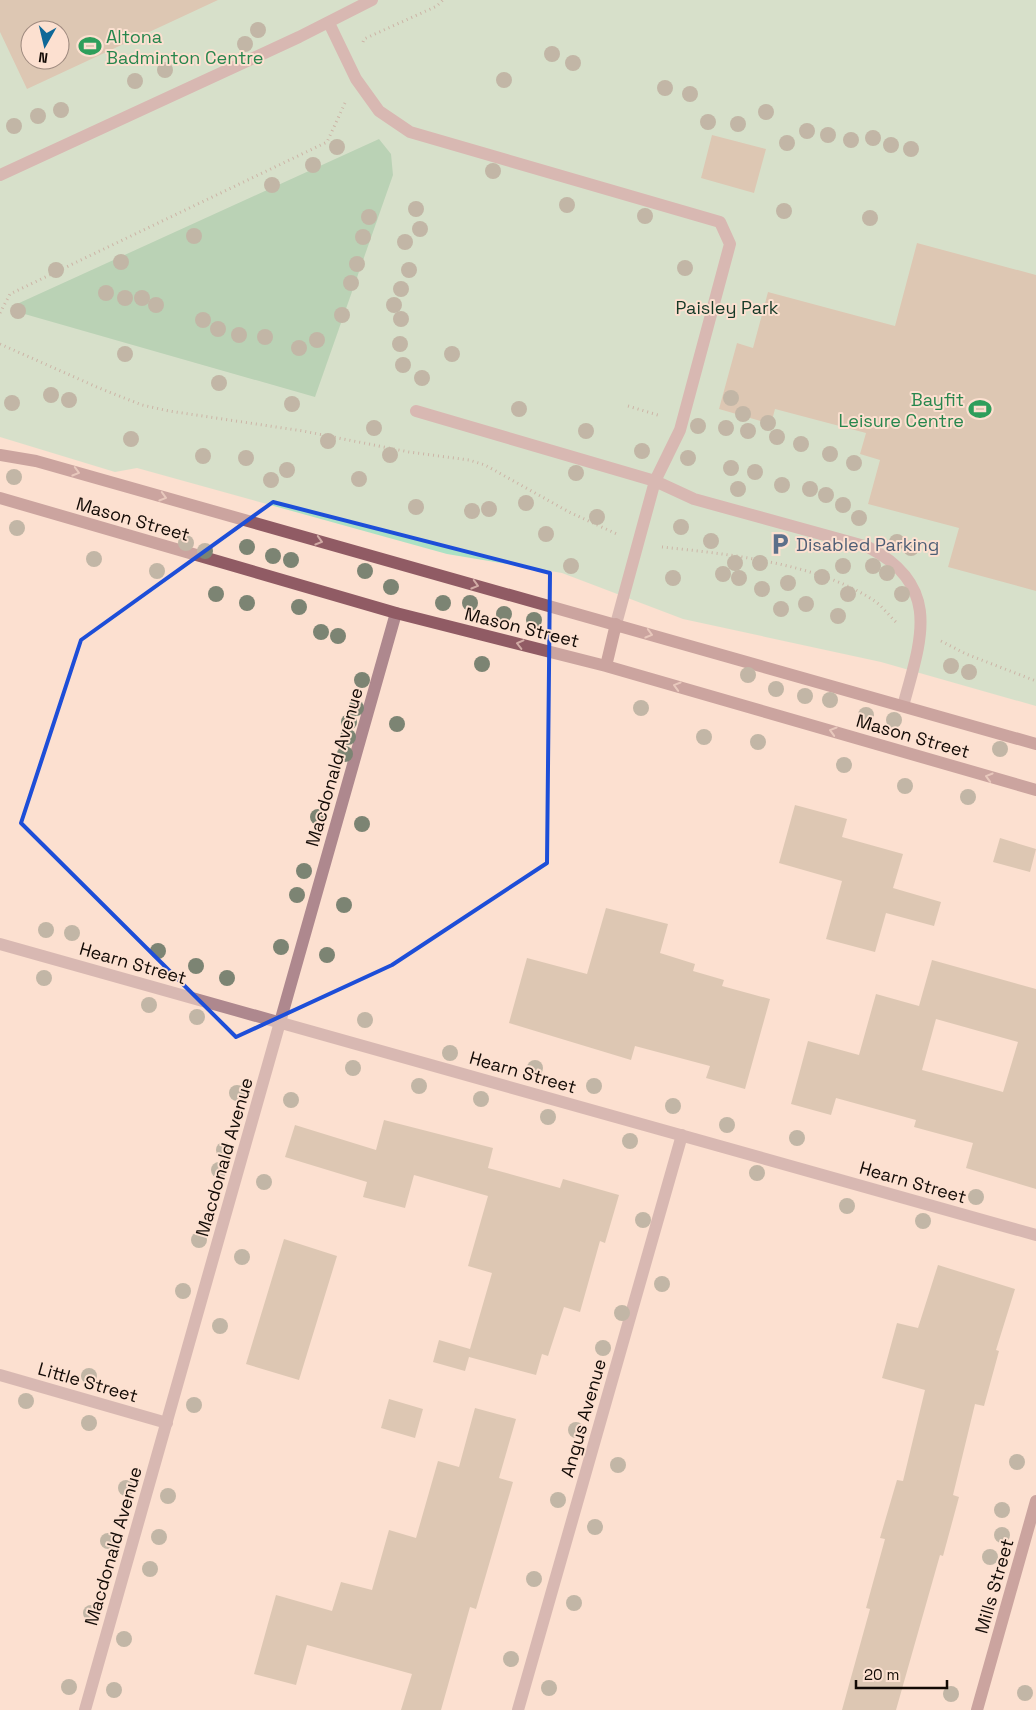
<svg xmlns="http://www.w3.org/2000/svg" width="1036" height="1710" viewBox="0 0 1036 1710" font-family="'Space Grotesk',sans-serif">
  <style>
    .green { fill: #ace1c4; fill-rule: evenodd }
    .forest { fill: #6cc096 }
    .building { fill: #b8a991; fill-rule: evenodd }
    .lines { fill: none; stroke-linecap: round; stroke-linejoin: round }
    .path { stroke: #927f74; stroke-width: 3; stroke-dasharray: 1 4; stroke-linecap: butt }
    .lane { stroke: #ae888e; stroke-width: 12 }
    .street { stroke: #ae888e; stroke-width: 12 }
    .secondary { stroke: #905b64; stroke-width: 12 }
    .tree { fill: #7c8473 }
    .oneway { stroke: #d1aba5 }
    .marked { fill: none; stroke: #1d4ed8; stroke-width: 4; stroke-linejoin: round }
    .labels { text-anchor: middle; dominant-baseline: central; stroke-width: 4; stroke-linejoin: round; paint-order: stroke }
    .leisure-label { font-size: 18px; fill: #27864d; stroke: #fce0d0; text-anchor: start }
    .park-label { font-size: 18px; fill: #143927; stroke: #fce0d0 }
    .street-label { font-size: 18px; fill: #120a05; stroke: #fce0d0 }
    .service-label { font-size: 18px; fill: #4e5e75; stroke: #fce0d0; text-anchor: start }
  </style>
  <rect width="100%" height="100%" fill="#fce0d0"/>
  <path class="green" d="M0 0H1036V706L881 662 683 619 562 573 447 554 137 468 115 472 0 437ZM30 30H60V60H30Z"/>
  <path class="forest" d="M379 139 391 154 393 175 315 397 14 311 17 304Z"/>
  <path class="building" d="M0 0H218L27 89 0 32ZM30 30H60V60H30Z
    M712 135 766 149 754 193 701 178Z
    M917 243 1036 275V591L948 567 959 528 868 504 880 460 860 454 866 433 775 409 771 424 719 409 737 343 753 348 768 292 895 326Z
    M795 805 847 819 842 837 903 854 893 888 941 902 934 926 886 913 875 952 826 939 842 881 779 863Z
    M1000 838 1036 849 1030 872 993 862Z
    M606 908 668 924 660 953 695 964 693 971 724 980 722 986 770 999 745 1089 706 1078 710 1066 635 1046 631 1060 509 1023 527 958 587 974Z
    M932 960 1036 989V1189L966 1168 973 1143 914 1127 916 1120 836 1098 831 1115 791 1104 808 1041 859 1055 876 994 919 1006ZM936 1019 1018 1042 1003 1092 922 1070Z
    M384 1120 493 1148 488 1168 560 1188 563 1179 619 1195 605 1243 600 1241 580 1312 564 1307 548 1356 542 1354 536 1375 469 1357 465 1371 433 1362 439 1340 470 1349 492 1273 468 1266 488 1196 414 1175 405 1208 363 1197 367 1182 285 1157 295 1125 376 1150Z
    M284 1239 337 1256 299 1380 246 1364Z
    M938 1265 1015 1289 996 1350 999 1351 984 1406 975 1404 953 1495 959 1497 943 1556 940 1555 896 1710H842L870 1609 866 1608 885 1539 880 1538 897 1480 903 1481 925 1390 882 1378 897 1323 918 1328Z
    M389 1399 423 1409 415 1438 381 1428Z
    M475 1408 516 1419 499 1478 513 1482 476 1609 470 1607 441 1710H401L412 1674 307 1645 296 1685 254 1674 276 1595 332 1611 341 1582 372 1590 389 1530 416 1538 438 1461 459 1467Z"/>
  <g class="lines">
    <path class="path" d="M363 42 364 39 437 6 443 0
      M0 313 10 294 327 142 345 103
      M0 344 99 388 142 405 169 411 303 431 409 452 469 460 485 465 569 512 619 535
      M628 406 661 416
      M662 547C728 554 814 563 870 598 881 604 889 616 898 624
      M941 641 966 654 1036 681"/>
    <path class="lane" d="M329 23 356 79 379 111 410 132 720 222 730 244 680 430 655 481 616 624
      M0 175 299 37 372 0
      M416 411 655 481 694 499 868 547C943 586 921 640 903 706"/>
    <path class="street" d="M0 944 1036 1235
      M0 1375 167 1423
      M85 1710 396 613
      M518 1710 682 1135"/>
    <path class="secondary" d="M0 455 36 461 1036 744
      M0 498 396 613 606 666 1036 790
      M606 666 616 624
      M977 1710 1036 1501"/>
  </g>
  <g class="tree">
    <circle cx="258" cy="30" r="8"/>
    <circle cx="245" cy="44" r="8"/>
    <circle cx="552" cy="54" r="8"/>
    <circle cx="573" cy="63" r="8"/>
    <circle cx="165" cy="70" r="8"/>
    <circle cx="504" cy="80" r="8"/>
    <circle cx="135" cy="81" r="8"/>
    <circle cx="665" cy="88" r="8"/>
    <circle cx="690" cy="94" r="8"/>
    <circle cx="61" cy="110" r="8"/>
    <circle cx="766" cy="112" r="8"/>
    <circle cx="38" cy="116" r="8"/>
    <circle cx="708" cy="122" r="8"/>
    <circle cx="738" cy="124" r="8"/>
    <circle cx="14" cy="126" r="8"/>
    <circle cx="807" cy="131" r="8"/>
    <circle cx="828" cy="135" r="8"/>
    <circle cx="873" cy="138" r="8"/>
    <circle cx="851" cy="140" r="8"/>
    <circle cx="787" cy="143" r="8"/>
    <circle cx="891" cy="145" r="8"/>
    <circle cx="337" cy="147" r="8"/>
    <circle cx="911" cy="149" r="8"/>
    <circle cx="313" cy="165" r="8"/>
    <circle cx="493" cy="171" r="8"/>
    <circle cx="272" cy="185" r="8"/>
    <circle cx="567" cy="205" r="8"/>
    <circle cx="416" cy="209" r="8"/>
    <circle cx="784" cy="211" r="8"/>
    <circle cx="645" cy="216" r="8"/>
    <circle cx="369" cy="217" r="8"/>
    <circle cx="870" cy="218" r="8"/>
    <circle cx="420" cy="229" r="8"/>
    <circle cx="194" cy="236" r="8"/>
    <circle cx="363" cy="237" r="8"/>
    <circle cx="405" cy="242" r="8"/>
    <circle cx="121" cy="262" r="8"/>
    <circle cx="357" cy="264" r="8"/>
    <circle cx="685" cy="268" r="8"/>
    <circle cx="56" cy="270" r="8"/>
    <circle cx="409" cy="270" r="8"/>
    <circle cx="351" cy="283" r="8"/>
    <circle cx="401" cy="289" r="8"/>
    <circle cx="106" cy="293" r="8"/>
    <circle cx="125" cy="298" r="8"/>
    <circle cx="142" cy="298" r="8"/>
    <circle cx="156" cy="305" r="8"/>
    <circle cx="394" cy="305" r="8"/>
    <circle cx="18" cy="311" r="8"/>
    <circle cx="342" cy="315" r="8"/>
    <circle cx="401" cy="319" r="8"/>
    <circle cx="203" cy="320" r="8"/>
    <circle cx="218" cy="329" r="8"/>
    <circle cx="239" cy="335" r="8"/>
    <circle cx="265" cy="337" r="8"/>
    <circle cx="317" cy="340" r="8"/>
    <circle cx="400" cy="344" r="8"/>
    <circle cx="299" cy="348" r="8"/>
    <circle cx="125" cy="354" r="8"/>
    <circle cx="452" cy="354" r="8"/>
    <circle cx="403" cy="365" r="8"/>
    <circle cx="422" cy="378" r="8"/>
    <circle cx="219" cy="383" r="8"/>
    <circle cx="51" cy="395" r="8"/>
    <circle cx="731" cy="398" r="8"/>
    <circle cx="69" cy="400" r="8"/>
    <circle cx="12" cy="403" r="8"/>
    <circle cx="292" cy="404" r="8"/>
    <circle cx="519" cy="409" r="8"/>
    <circle cx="743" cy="414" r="8"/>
    <circle cx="768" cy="423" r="8"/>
    <circle cx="698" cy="426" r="8"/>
    <circle cx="374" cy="428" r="8"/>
    <circle cx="726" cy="428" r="8"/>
    <circle cx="586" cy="431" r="8"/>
    <circle cx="748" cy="431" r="8"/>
    <circle cx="777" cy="437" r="8"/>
    <circle cx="131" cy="439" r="8"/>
    <circle cx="328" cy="441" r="8"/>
    <circle cx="801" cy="444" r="8"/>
    <circle cx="642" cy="451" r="8"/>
    <circle cx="830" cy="454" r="8"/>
    <circle cx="390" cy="455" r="8"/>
    <circle cx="203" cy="456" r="8"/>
    <circle cx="246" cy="458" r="8"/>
    <circle cx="688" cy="458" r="8"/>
    <circle cx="854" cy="463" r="8"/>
    <circle cx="731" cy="468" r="8"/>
    <circle cx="287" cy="470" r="8"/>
    <circle cx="755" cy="472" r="8"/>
    <circle cx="576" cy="473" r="8"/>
    <circle cx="14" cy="477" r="8"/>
    <circle cx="359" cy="479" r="8"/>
    <circle cx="271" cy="480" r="8"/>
    <circle cx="782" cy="485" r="8"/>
    <circle cx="738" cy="489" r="8"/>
    <circle cx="810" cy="489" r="8"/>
    <circle cx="826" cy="495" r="8"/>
    <circle cx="526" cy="503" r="8"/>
    <circle cx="843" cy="505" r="8"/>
    <circle cx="416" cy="507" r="8"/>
    <circle cx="489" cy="509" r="8"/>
    <circle cx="472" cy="511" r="8"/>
    <circle cx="597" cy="517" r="8"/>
    <circle cx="859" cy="518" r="8"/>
    <circle cx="681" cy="527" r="8"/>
    <circle cx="17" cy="528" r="8"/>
    <circle cx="546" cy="534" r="8"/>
    <circle cx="711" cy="541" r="8"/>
    <circle cx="897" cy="542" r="8"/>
    <circle cx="186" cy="543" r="8"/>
    <circle cx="247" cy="547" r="8"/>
    <circle cx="911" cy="548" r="8"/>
    <circle cx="205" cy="551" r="8"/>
    <circle cx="273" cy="556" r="8"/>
    <circle cx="94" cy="559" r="8"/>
    <circle cx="291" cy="560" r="8"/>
    <circle cx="735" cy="563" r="8"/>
    <circle cx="760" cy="563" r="8"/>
    <circle cx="571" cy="566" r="8"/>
    <circle cx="843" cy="566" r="8"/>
    <circle cx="873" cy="566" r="8"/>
    <circle cx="157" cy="571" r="8"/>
    <circle cx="365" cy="571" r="8"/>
    <circle cx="887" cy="573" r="8"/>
    <circle cx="723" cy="574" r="8"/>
    <circle cx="822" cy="577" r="8"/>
    <circle cx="673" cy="578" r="8"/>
    <circle cx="739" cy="578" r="8"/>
    <circle cx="788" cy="583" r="8"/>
    <circle cx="391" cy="587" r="8"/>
    <circle cx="762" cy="589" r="8"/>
    <circle cx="216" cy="594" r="8"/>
    <circle cx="848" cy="594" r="8"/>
    <circle cx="902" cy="594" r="8"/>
    <circle cx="247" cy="603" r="8"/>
    <circle cx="443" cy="603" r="8"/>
    <circle cx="470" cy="603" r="8"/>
    <circle cx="806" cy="604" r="8"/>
    <circle cx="299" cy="607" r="8"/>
    <circle cx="781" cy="609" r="8"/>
    <circle cx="504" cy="614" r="8"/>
    <circle cx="838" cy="616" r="8"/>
    <circle cx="534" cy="620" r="8"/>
    <circle cx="321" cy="632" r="8"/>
    <circle cx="338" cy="636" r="8"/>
    <circle cx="482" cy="664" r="8"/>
    <circle cx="951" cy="666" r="8"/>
    <circle cx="969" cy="672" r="8"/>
    <circle cx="748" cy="675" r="8"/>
    <circle cx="362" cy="680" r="8"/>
    <circle cx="776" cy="689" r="8"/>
    <circle cx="805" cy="696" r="8"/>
    <circle cx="830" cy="700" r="8"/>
    <circle cx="356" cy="708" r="8"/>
    <circle cx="641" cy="708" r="8"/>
    <circle cx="866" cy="715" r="8"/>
    <circle cx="894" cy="720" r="8"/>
    <circle cx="349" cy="722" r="8"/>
    <circle cx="397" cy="724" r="8"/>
    <circle cx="348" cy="737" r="8"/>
    <circle cx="704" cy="737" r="8"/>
    <circle cx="758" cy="742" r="8"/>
    <circle cx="1000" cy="749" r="8"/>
    <circle cx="345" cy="754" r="8"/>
    <circle cx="844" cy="765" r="8"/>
    <circle cx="905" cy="786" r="8"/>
    <circle cx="968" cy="797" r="8"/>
    <circle cx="318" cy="817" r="8"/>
    <circle cx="362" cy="824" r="8"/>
    <circle cx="304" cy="871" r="8"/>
    <circle cx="297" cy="895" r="8"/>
    <circle cx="344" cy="905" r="8"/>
    <circle cx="46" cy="930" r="8"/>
    <circle cx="72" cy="933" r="8"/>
    <circle cx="281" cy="947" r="8"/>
    <circle cx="158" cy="951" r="8"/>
    <circle cx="327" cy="955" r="8"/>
    <circle cx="196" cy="966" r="8"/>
    <circle cx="44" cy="978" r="8"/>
    <circle cx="227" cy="978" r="8"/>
    <circle cx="149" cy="1005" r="8"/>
    <circle cx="197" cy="1017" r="8"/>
    <circle cx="365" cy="1020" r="8"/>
    <circle cx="450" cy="1053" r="8"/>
    <circle cx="353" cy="1068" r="8"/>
    <circle cx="535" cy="1068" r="8"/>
    <circle cx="419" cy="1086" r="8"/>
    <circle cx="594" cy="1086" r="8"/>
    <circle cx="237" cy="1093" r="8"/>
    <circle cx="481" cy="1099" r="8"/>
    <circle cx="291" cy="1100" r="8"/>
    <circle cx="673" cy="1106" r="8"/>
    <circle cx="548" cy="1117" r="8"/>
    <circle cx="727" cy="1125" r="8"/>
    <circle cx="797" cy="1138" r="8"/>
    <circle cx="630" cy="1141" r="8"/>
    <circle cx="224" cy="1150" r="8"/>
    <circle cx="219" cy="1170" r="8"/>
    <circle cx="757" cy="1173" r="8"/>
    <circle cx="264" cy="1182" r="8"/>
    <circle cx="976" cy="1197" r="8"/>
    <circle cx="847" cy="1206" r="8"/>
    <circle cx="643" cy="1220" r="8"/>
    <circle cx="923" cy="1221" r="8"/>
    <circle cx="199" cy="1240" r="8"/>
    <circle cx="242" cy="1257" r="8"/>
    <circle cx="662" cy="1284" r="8"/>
    <circle cx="183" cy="1291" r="8"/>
    <circle cx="622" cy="1313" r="8"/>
    <circle cx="220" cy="1326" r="8"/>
    <circle cx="603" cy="1348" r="8"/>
    <circle cx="89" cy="1376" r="8"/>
    <circle cx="26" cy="1401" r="8"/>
    <circle cx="194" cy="1405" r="8"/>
    <circle cx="89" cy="1423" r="8"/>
    <circle cx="576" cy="1430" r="8"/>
    <circle cx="1017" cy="1462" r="8"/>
    <circle cx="618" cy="1465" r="8"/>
    <circle cx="126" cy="1488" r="8"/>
    <circle cx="168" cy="1496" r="8"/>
    <circle cx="558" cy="1500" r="8"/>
    <circle cx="1002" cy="1510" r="8"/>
    <circle cx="595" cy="1527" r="8"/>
    <circle cx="1002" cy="1535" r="8"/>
    <circle cx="159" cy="1537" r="8"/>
    <circle cx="108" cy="1541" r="8"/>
    <circle cx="990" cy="1557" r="8"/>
    <circle cx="150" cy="1569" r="8"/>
    <circle cx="534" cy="1579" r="8"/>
    <circle cx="574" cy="1603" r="8"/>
    <circle cx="91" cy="1613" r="8"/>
    <circle cx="124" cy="1639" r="8"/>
    <circle cx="511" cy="1659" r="8"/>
    <circle cx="69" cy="1687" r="8"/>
    <circle cx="549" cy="1688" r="8"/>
    <circle cx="114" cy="1690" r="8"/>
    <circle cx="1025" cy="1693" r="8"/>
    <circle cx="951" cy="1694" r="8"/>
  </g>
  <defs><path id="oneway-chevron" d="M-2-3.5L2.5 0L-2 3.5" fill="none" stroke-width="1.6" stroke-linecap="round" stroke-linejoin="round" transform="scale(1.25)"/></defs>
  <g class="oneway">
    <use href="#oneway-chevron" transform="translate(76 472) rotate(16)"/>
    <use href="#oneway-chevron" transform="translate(163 497) rotate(16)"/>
    <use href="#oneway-chevron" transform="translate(319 541) rotate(16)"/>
    <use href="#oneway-chevron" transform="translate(475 585) rotate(16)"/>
    <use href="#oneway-chevron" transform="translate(649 634) rotate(16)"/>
    <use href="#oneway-chevron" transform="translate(520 644) rotate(-166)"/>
    <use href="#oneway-chevron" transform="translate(677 686) rotate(-164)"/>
    <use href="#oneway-chevron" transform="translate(833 731) rotate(-164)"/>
    <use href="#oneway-chevron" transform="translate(989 777) rotate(-164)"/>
  </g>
  <path d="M0 0H1036V1710H0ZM273 502 550 573 547 863 392 965 236 1037 21 823 81 640Z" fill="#fce0d0" fill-opacity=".55" fill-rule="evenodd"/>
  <path class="marked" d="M273 502 550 573 547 863 392 965 236 1037 21 823 81 640Z"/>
  <defs>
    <symbol id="stadium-bare" viewBox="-9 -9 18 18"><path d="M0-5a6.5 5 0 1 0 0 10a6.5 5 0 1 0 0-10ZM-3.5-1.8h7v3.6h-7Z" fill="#2e9e5b" stroke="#fce0d0" stroke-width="2.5" paint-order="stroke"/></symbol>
    <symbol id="parking-bare" viewBox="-9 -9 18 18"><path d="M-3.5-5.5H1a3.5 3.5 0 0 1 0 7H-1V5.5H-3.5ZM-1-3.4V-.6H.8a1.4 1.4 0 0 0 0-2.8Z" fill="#5c6f8a" stroke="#fce0d0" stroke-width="2.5" paint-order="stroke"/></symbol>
  </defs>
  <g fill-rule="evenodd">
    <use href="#stadium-bare" x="74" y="30" width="32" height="32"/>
    <use href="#stadium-bare" x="964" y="393" width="32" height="32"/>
    <use href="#parking-bare" x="764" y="528" width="32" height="32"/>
  </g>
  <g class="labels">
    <g class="leisure-label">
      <text x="106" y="36">Altona<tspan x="106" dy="21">Badminton Centre</tspan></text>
      <text x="964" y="399" text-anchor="end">Bayfit<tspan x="964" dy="21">Leisure Centre</tspan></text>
    </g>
    <g class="park-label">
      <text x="727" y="307">Paisley Park</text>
    </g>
    <g class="street-label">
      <text transform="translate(133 519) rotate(16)">Mason Street</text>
      <text transform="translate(522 627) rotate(14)">Mason Street</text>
      <text transform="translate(913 736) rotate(16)">Mason Street</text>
      <text transform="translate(334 767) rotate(-74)">Macdonald Avenue</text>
      <text transform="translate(133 963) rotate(16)">Hearn Street</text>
      <text transform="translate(523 1072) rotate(16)">Hearn Street</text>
      <text transform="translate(224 1157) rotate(-74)">Macdonald Avenue</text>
      <text transform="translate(913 1182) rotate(16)">Hearn Street</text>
      <text transform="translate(88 1382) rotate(16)">Little Street</text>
      <text transform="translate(583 1418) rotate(-74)">Angus Avenue</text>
      <text transform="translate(113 1546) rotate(-74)">Macdonald Avenue</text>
      <text transform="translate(994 1586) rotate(-74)">Mills Street</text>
    </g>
    <g class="service-label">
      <text x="796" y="544">Disabled Parking</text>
    </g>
  </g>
  <g transform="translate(45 45) rotate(188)"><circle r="24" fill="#fce0d0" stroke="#9e8a7f"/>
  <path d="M0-4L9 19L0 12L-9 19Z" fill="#0e6898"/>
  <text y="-8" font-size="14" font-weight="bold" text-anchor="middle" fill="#120a05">N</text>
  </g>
  <path d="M856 1680v8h91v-8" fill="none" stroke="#120a05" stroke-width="2.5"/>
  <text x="864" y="1680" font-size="15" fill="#120a05" stroke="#fce0d0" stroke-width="4" paint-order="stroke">20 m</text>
</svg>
